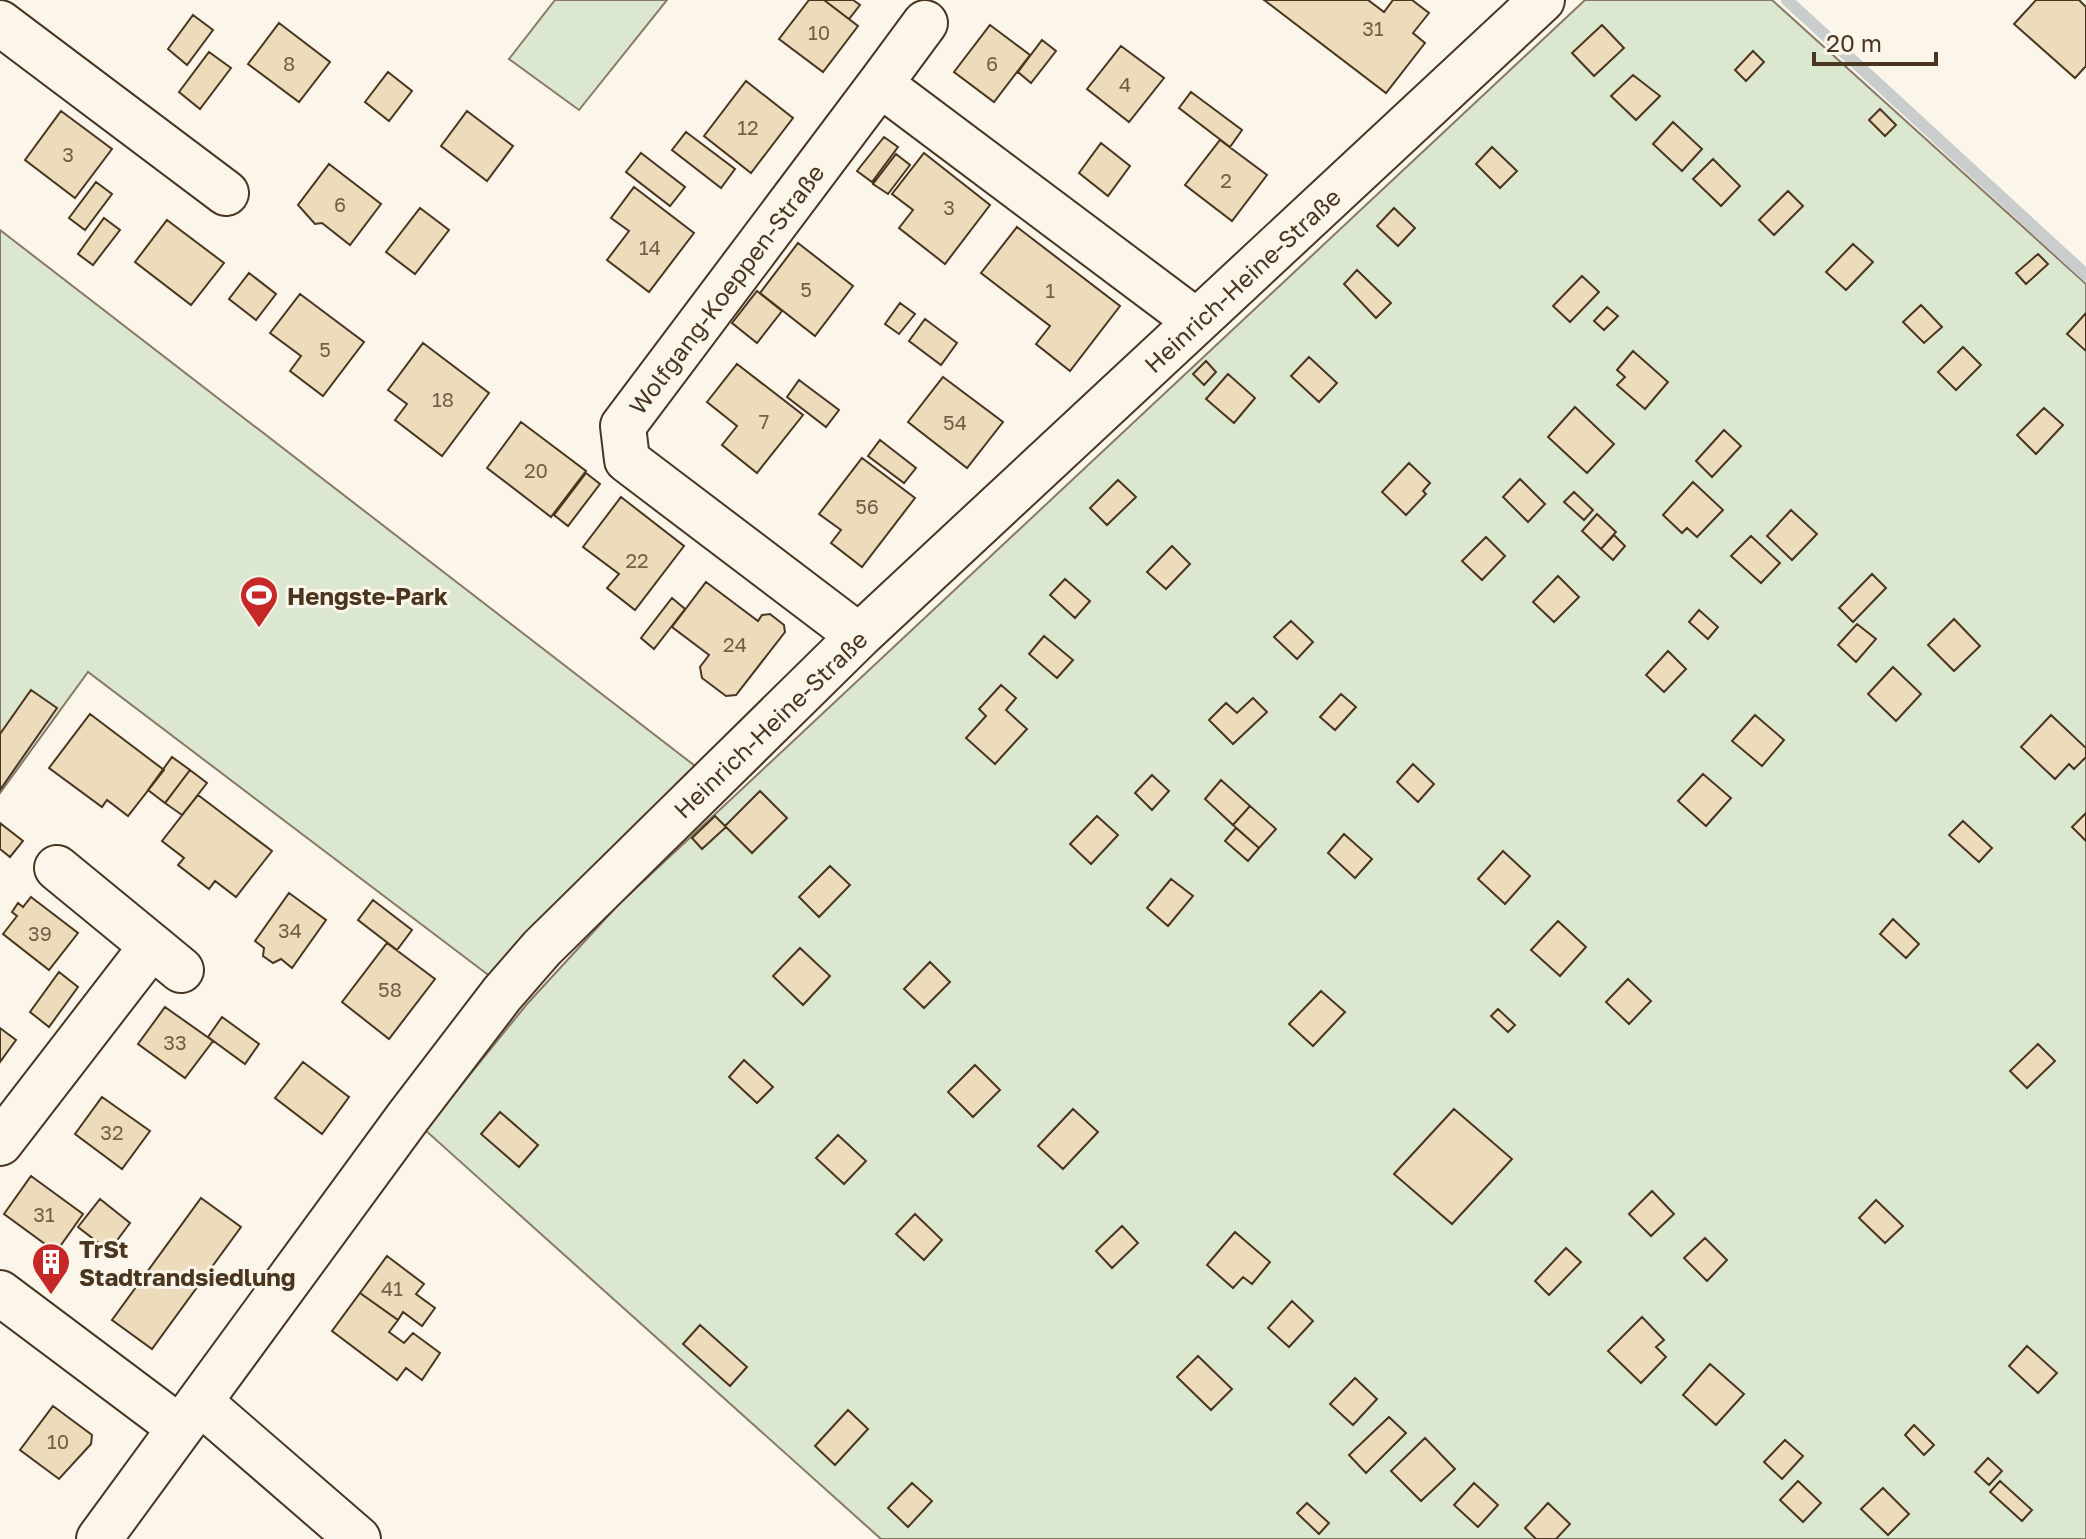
<svg xmlns="http://www.w3.org/2000/svg" width="2086" height="1539" viewBox="0 0 2086 1539" font-family="'Golos Text',sans-serif">
  <style>
    .green { fill: #dce7d0; stroke: #887966; stroke-width: 2 }
    .lines { fill: none; stroke-linecap: round; stroke-linejoin: round }
    .stream { stroke: #c9cecd; stroke-width: 12 }
    .building { fill: #ecdcbc; stroke: #4a3520; stroke-width: 2 }
    .minor-casing { stroke: #4a3520; stroke-width: 48 }
    .minor { stroke: #fbf6e9; stroke-width: 44 }
    .labels { text-anchor: middle; dominant-baseline: central; stroke-width: 6; stroke-linejoin: round; paint-order: stroke }
    .number-label { font-size: 20px; fill: #725f47 }
    .street-label { font-size: 24px; fill: #4a3520; stroke: #fbf6e9 }
    .poi-label { font-size: 24px; font-weight: bold; fill: #4a3520; stroke: #fbf6e9; text-anchor: start }
  </style>
  <rect width="100%" height="100%" fill="#fbf6e9"/>
  <path class="green" d="M555 0H667L579 110 509 59Z
    M1585 0H1772L2086 284V1539H881L425 1130 527 1004 618 905Z
    M0 230 699 769 491 977 88 672 0 793Z"/>
  <g class="lines">
    <path class="stream" d="M1787 0 2086 275"/>
  </g>
  <path class="building" d="M809 0H824L858 26 823 72 779 39Z
    M824 0H853L860 5 849 19Z
    M1264 0H1368L1384 12 1393 0H1412L1429 13 1413 33 1425 43 1386 93Z
    M2036 0H2079L2086 7V66L2075 78 2014 24Z
    M193 15 213 30 187 65 168 49Z
    M279 23 330 62 299 102 248 64Z
    M990 25 1030 55 994 102 954 72Z
    M1602 25 1624 48 1594 76 1572 53Z
    M1042 40 1056 51 1031 83 1018 72Z
    M1121 46 1164 78 1129 122 1087 89Z
    M1753 51 1764 62 1746 81 1735 70Z
    M209 52 231 68 200 109 179 92Z
    M388 72 412 91 389 121 365 102Z
    M1633 75 1660 96 1636 120 1611 96Z
    M746 81 793 118 751 173 704 136Z
    M1191 92 1242 130 1230 147 1179 108Z
    M1880 109 1896 125 1885 136 1869 120Z
    M61 111 112 149 75 198 25 160Z
    M467 111 513 146 487 181 441 146Z
    M1673 122 1702 149 1682 171 1653 144Z
    M686 132 735 169 721 188 672 150Z
    M884 137 898 147 872 182 857 171Z
    M1220 140 1267 175 1232 221 1185 185Z
    M1101 143 1130 166 1108 196 1079 173Z
    M1492 147 1517 171 1500 188 1476 164Z
    M641 153 685 187 670 206 626 172Z
    M924 153 990 205 945 264 899 228 913 210 892 194Z
    M896 154 910 165 888 194 873 184Z
    M1713 159 1740 186 1721 206 1693 179Z
    M329 164 381 204 350 245 322 223 315 224 298 205Z
    M96 182 112 194 85 230 69 218Z
    M634 187 694 233 649 292 607 260 629 231 611 218Z
    M1788 191 1803 206 1774 235 1759 220Z
    M420 208 449 230 415 274 386 252Z
    M1394 208 1415 228 1398 246 1377 226Z
    M104 218 120 230 93 265 78 254Z
    M167 220 224 263 191 305 135 262Z
    M1017 227 1120 306 1070 371 1036 344 1050 326 981 273Z
    M798 243 853 286 815 336 760 293Z
    M1853 244 1873 262 1846 290 1826 272Z
    M2038 254 2048 264 2026 284 2016 273Z
    M1357 270 1391 303 1376 318 1344 284Z
    M249 273 276 294 256 320 229 299Z
    M1582 276 1599 292 1570 322 1553 306Z
    M757 291 782 311 757 343 732 323Z
    M300 294 364 342 323 396 290 371 301 356 270 333Z
    M900 303 915 314 899 334 885 324Z
    M1921 305 1942 327 1924 343 1903 322Z
    M1607 307 1618 316 1604 330 1594 321Z
    M2086 313V351L2067 334Z
    M925 319 957 343 941 365 909 341Z
    M423 343 489 393 442 456 395 420 407 404 388 390Z
    M1963 347 1981 365 1956 390 1938 372Z
    M1633 351 1668 382 1645 409 1617 385 1625 377 1617 370Z
    M1309 357 1337 383 1319 402 1291 376Z
    M1206 361 1216 372 1204 385 1193 374Z
    M737 364 803 415 757 473 722 445 737 426 707 402Z
    M1228 374 1255 398 1234 423 1206 399Z
    M943 377 1003 422 967 468 908 422Z
    M799 380 839 410 826 427 787 397Z
    M1575 407 1614 444 1587 473 1548 437Z
    M2044 408 2063 425 2036 454 2017 435Z
    M521 422 586 471 551 517 487 468Z
    M1724 430 1741 446 1712 477 1696 461Z
    M880 440 916 468 904 483 868 456Z
    M862 458 915 498 862 567 831 543 841 530 819 514Z
    M1409 463 1430 483 1423 491 1426 494 1406 515 1382 492Z
    M586 473 600 484 568 526 554 515Z
    M1520 479 1545 504 1528 522 1503 497Z
    M1118 480 1136 497 1107 525 1090 508Z
    M1693 482 1723 510 1697 537 1687 528 1682 533 1663 515Z
    M1574 492 1593 510 1584 520 1564 502Z
    M621 497 684 546 635 610 607 588 619 574 583 547Z
    M1791 510 1817 534 1792 560 1767 536Z
    M1597 514 1616 532 1601 549 1582 531Z
    M1614 535 1625 546 1613 560 1601 549Z
    M1751 536 1780 563 1761 583 1731 556Z
    M1486 537 1505 556 1482 580 1462 561Z
    M1172 546 1190 564 1166 589 1147 572Z
    M1872 574 1886 588 1853 622 1839 608Z
    M1558 576 1579 597 1554 622 1533 602Z
    M1065 579 1090 601 1075 618 1050 595Z
    M706 582 758 621 762 615 770 614 784 625 785 632 736 695 726 696 702 678 700 667 709 655 672 627Z
    M672 598 685 609 654 649 641 638Z
    M1699 610 1718 627 1708 639 1689 622Z
    M1954 619 1980 646 1954 671 1928 645Z
    M1291 621 1313 642 1297 659 1274 637Z
    M1857 624 1876 639 1856 662 1838 645Z
    M1044 636 1073 660 1057 678 1029 654Z
    M1668 651 1686 669 1664 692 1646 675Z
    M1893 667 1921 694 1896 721 1868 694Z
    M1001 685 1016 698 1006 710 1027 729 995 764 966 738 986 716 979 709Z
    M31 690 57 708 0 790V734Z
    M1341 694 1356 707 1335 730 1320 717Z
    M1253 698 1267 712 1233 744 1209 720 1226 703 1237 713Z
    M90 714 164 770 128 816 107 800 102 807 49 768Z
    M1755 715 1784 740 1762 766 1732 741Z
    M2051 715 2086 748V757L2074 769 2069 764 2055 779 2021 747Z
    M172 757 190 770 165 803 148 790Z
    M1413 764 1434 784 1418 802 1397 782Z
    M190 770 207 783 182 815 165 803Z
    M1703 774 1731 798 1706 826 1678 801Z
    M1152 775 1169 791 1152 810 1135 793Z
    M1221 780 1250 806 1233 825 1205 799Z
    M760 791 787 818 752 853 725 826Z
    M198 795 272 851 236 897 215 881 209 889 178 865 184 858 162 841Z
    M1250 806 1276 829 1259 848 1233 825Z
    M2086 813V841L2072 827Z
    M715 816 726 827 702 849 692 838Z
    M1097 816 1118 835 1091 864 1070 844Z
    M1963 821 1992 848 1979 862 1949 835Z
    M0 823 23 841 10 857 0 849Z
    M1236 828 1259 848 1248 861 1225 841Z
    M1344 834 1372 859 1355 878 1328 853Z
    M1503 851 1530 876 1505 904 1478 879Z
    M830 866 850 885 819 917 799 897Z
    M1171 879 1193 896 1168 926 1147 908Z
    M289 893 326 920 292 968 281 959 273 963 263 956 264 948 255 941Z
    M31 897 78 933 49 970 3 934 17 916 12 912 18 903 23 907Z
    M373 900 412 930 397 950 358 920Z
    M1893 919 1919 944 1906 958 1880 934Z
    M1558 921 1586 947 1560 976 1531 950Z
    M387 943 435 979 389 1039 342 1002Z
    M800 948 830 976 803 1005 773 976Z
    M930 962 950 982 924 1008 904 989Z
    M59 972 78 987 49 1027 30 1012Z
    M1628 979 1651 1001 1629 1024 1606 1002Z
    M1321 991 1345 1012 1313 1046 1289 1024Z
    M165 1007 213 1041 185 1078 138 1044Z
    M1498 1009 1515 1025 1508 1032 1491 1016Z
    M222 1017 259 1044 245 1064 208 1037Z
    M0 1028 16 1040 0 1062Z
    M2038 1044 2055 1061 2027 1088 2010 1071Z
    M744 1060 773 1087 757 1103 729 1077Z
    M303 1062 349 1097 322 1134 275 1098Z
    M975 1065 1000 1090 973 1117 948 1092Z
    M102 1097 150 1131 122 1169 75 1134Z
    M1073 1109 1098 1132 1063 1169 1038 1146Z
    M1454 1109 1512 1159 1452 1224 1394 1174Z
    M500 1112 538 1145 519 1167 481 1134Z
    M838 1135 866 1161 844 1184 816 1158Z
    M31 1176 83 1214 56 1252 4 1214Z
    M1652 1191 1674 1214 1651 1236 1629 1214Z
    M201 1198 241 1227 152 1349 112 1320Z
    M100 1199 130 1223 109 1251 78 1227Z
    M1876 1200 1903 1226 1885 1243 1859 1218Z
    M915 1214 942 1240 924 1260 896 1234Z
    M1122 1226 1138 1243 1112 1268 1096 1251Z
    M1235 1232 1270 1262 1252 1284 1243 1277 1233 1288 1207 1265Z
    M1705 1238 1727 1260 1707 1281 1684 1258Z
    M1566 1248 1581 1262 1549 1295 1535 1281Z
    M387 1256 424 1284 416 1294 435 1308 422 1326 403 1312 398 1320 360 1293Z
    M360 1293 398 1320 389 1332 404 1343 413 1333 440 1353 422 1380 406 1368 397 1380 332 1331Z
    M1292 1301 1313 1321 1289 1347 1268 1328Z
    M1642 1317 1664 1340 1656 1347 1666 1357 1641 1383 1608 1351Z
    M700 1325 747 1367 730 1386 683 1344Z
    M2027 1346 2057 1373 2038 1393 2009 1366Z
    M1198 1356 1232 1389 1211 1410 1177 1377Z
    M1710 1364 1744 1394 1716 1425 1683 1395Z
    M1355 1378 1377 1399 1353 1425 1330 1404Z
    M53 1406 92 1435 91 1444 59 1479 20 1450Z
    M848 1410 868 1429 835 1465 815 1446Z
    M1389 1417 1406 1433 1366 1473 1349 1455Z
    M1914 1425 1934 1445 1924 1455 1905 1435Z
    M1425 1438 1455 1469 1421 1501 1391 1471Z
    M1785 1440 1803 1456 1782 1479 1764 1462Z
    M1988 1458 2002 1471 1989 1485 1975 1472Z
    M1798 1481 1821 1503 1803 1522 1780 1500Z
    M2000 1481 2032 1510 2022 1521 1990 1492Z
    M912 1483 932 1501 908 1527 888 1508Z
    M1474 1483 1498 1505 1478 1527 1454 1505Z
    M1883 1488 1909 1514 1888 1535 1861 1509Z
    M1307 1503 1329 1523 1319 1534 1297 1513Z
    M1548 1503 1570 1524 1556 1539H1536L1525 1528Z"/>
  <g class="lines">
    <defs>
      <path id="minor" d="M0 23 226 193
        M880 84 925 23
        M859 636 627 460 623 426 880 84 1196 321
        M57 868 152 946
        M0 1143 152 946 181 970
        M0 1293 180 1428
        M201 1403 358 1539
        M99 1539 408 1117 502 994 542 948 859 636 1542 0"/>
    </defs>
    <use href="#minor" class="minor-casing"/>
    <use href="#minor" class="minor"/>
  </g>
  <defs>
    <symbol id="stadium-pin" viewBox="-11 -11 22 30"><path d="M0 17L-7.5 6A9.5 9.5 0 1 1 7.5 6Z" fill="#c62828" stroke="#fbf6e9"/><path d="M0-5a6.5 5 0 1 0 0 10a6.5 5 0 1 0 0-10ZM-3.5-1.8h7v3.6h-7Z" fill="#fff"/></symbol>
    <symbol id="building-pin" viewBox="-11 -11 22 30"><path d="M0 17L-7.5 6A9.5 9.5 0 1 1 7.5 6Z" fill="#c62828" stroke="#fbf6e9"/><path d="M-4-6H4V6H1V3H-1V6H-4ZM-2.5-4.3h1.7v1.8h-1.7ZM.8-4.3h1.7v1.8H.8ZM-2.5-1h1.7V.8h-1.7ZM.8-1h1.7V.8H.8Z" fill="#fff"/></symbol>
  </defs>
  <g fill-rule="evenodd">
    <use href="#stadium-pin" x="237" y="573" width="44" height="60"/>
    <use href="#building-pin" x="29" y="1240" width="44" height="60"/>
  </g>
  <g class="labels">
    <g class="number-label">
      <text x="1373" y="28">31</text>
      <text x="819" y="32">10</text>
      <text x="289" y="63">8</text>
      <text x="992" y="63">6</text>
      <text x="1125" y="84">4</text>
      <text x="748" y="127">12</text>
      <text x="68" y="154">3</text>
      <text x="1226" y="180">2</text>
      <text x="340" y="204">6</text>
      <text x="949" y="207">3</text>
      <text x="650" y="247">14</text>
      <text x="806" y="289">5</text>
      <text x="1050" y="290">1</text>
      <text x="325" y="349">5</text>
      <text x="443" y="399">18</text>
      <text x="764" y="421">7</text>
      <text x="955" y="422">54</text>
      <text x="536" y="470">20</text>
      <text x="867" y="506">56</text>
      <text x="637" y="560">22</text>
      <text x="735" y="644">24</text>
      <text x="290" y="930">34</text>
      <text x="40" y="933">39</text>
      <text x="390" y="989">58</text>
      <text x="175" y="1042">33</text>
      <text x="112" y="1132">32</text>
      <text x="44" y="1214">31</text>
      <text x="392" y="1288">41</text>
      <text x="58" y="1441">10</text>
    </g>
    <g class="street-label">
      <text transform="translate(1242 280) rotate(-43)">Heinrich-Heine-Straße</text>
      <text transform="translate(726 289) rotate(-53)">Wolfgang-Koeppen-Straße</text>
      <text transform="translate(770 724) rotate(-44)">Heinrich-Heine-Straße</text>
    </g>
    <g class="poi-label">
      <text x="287" y="595">Hengste-Park</text>
      <text x="79" y="1248">TrSt<tspan x="79" dy="28">Stadtrandsiedlung</tspan></text>
    </g>
  </g>
  <path d="M1814 52v12h122v-12" fill="none" stroke="#4a3520" stroke-width="4"/>
  <text x="1826" y="52" font-size="24" fill="#4a3520" stroke="#fbf6e9" stroke-width="6" paint-order="stroke">20 m</text>
</svg>
